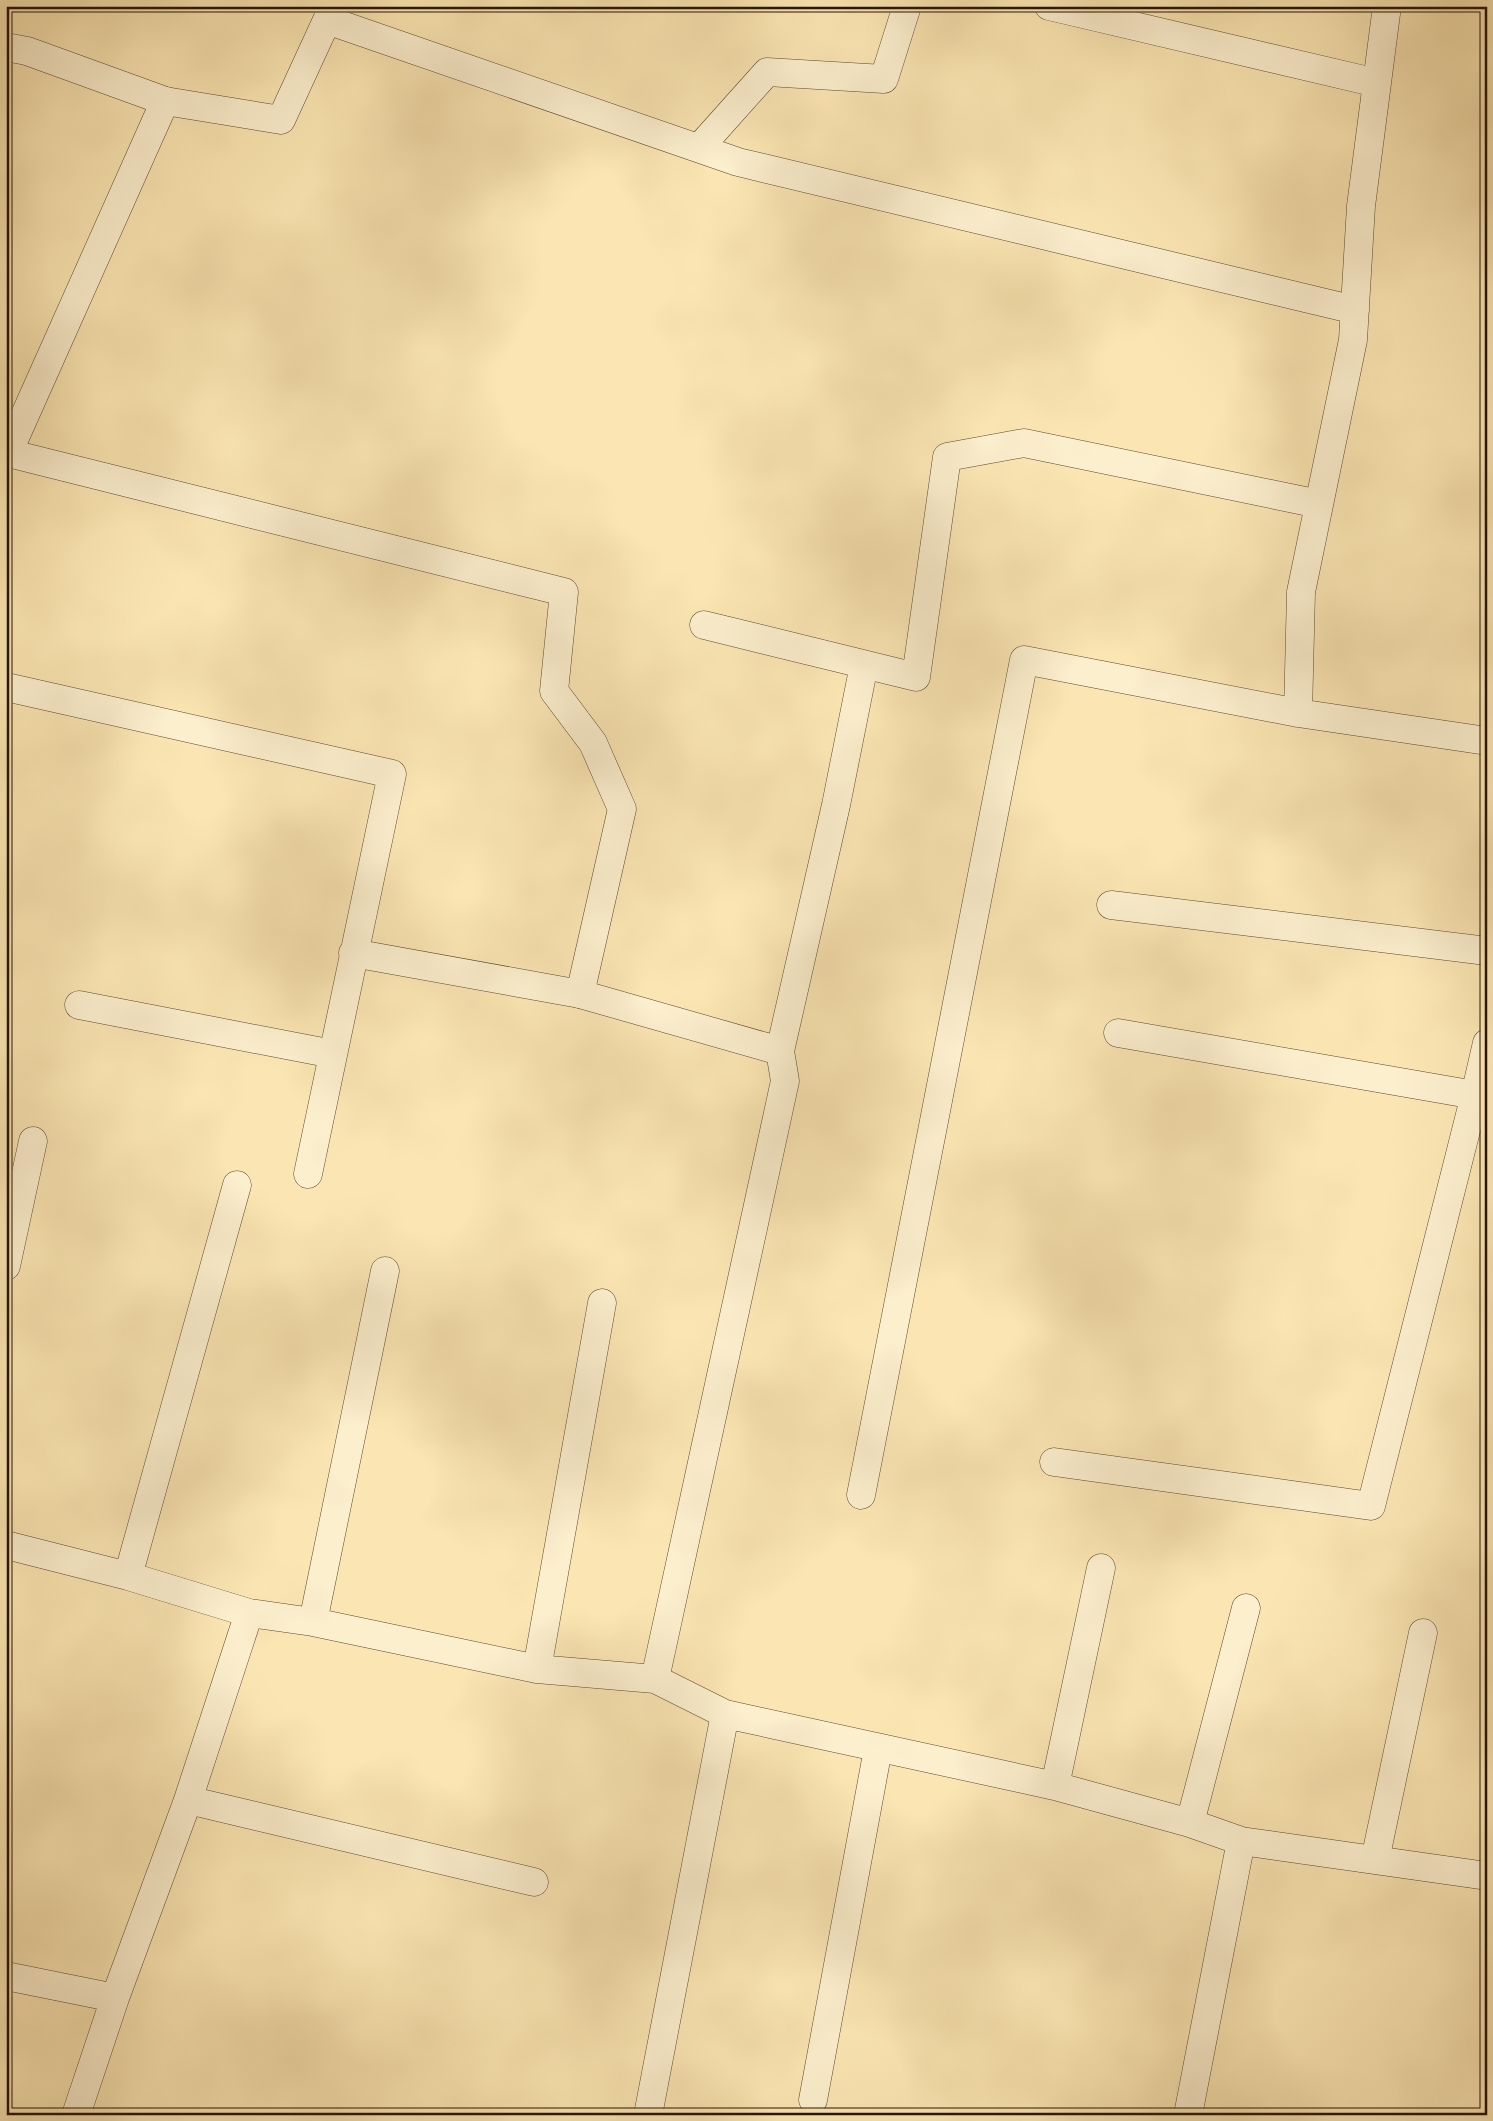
<svg xmlns="http://www.w3.org/2000/svg" width="1493" height="2121" viewBox="0 0 1493 2121" font-family="'IM FELL DW Pica',serif">
  <style>
    .lines { fill: none; stroke-linecap: round; stroke-linejoin: round }
    .minor-casing { stroke: #5a482f; stroke-width: 29 }
    .tertiary-casing { stroke: #5a482f; stroke-width: 29 }
    .minor { stroke: #fcefce; stroke-width: 28 }
    .tertiary { stroke: #fcefce; stroke-width: 28 }
  </style>
  <rect width="100%" height="100%" fill="#fbe6b3"/>
  <filter id="stains"><feTurbulence type="fractalNoise" baseFrequency=".004" numOctaves="4"/><feColorMatrix values="0 0 0 0 .2 0 0 0 0 .09 0 0 0 0 .02 0 0 0 .5 -.17"/></filter>
  <radialGradient id="worn" r=".72"><stop offset=".6" stop-color="#630" stop-opacity="0"/><stop offset="1" stop-color="#630" stop-opacity=".3"/></radialGradient>
  <g class="lines">
    <defs>
      <path id="minor" d="M1049 6 1377 83
        M165 101 281 120 327 20 738 162 1355 310
        M699 148 767 72 884 79 907 6
        M704 625 916 677 947 457 1024 443 1319 504
        M6 687 392 774 308 1174
        M1298 713 1301 592 1353 340 1361 206 1387 6
        M1111 905 1487 951
        M353 953 580 994
        M79 1005 333 1054
        M1118 1033 1475 1095 1487 1043
        M780 1051 836 805 864 665
        M6 1266 33 1141
        M1054 1462 1371 1506 1475 1095 1487 1098
        M861 1495 1024 660 1298 713 1487 741
        M6 1545 128 1576 249 1613 313 1622 537 1669 655 1679 725 1714 1055 1786 1190 1823 1241 1841 1487 1876
        M128 1576 237 1185
        M313 1622 385 1271
        M537 1669 602 1303
        M1055 1786 1101 1568
        M188 1800 534 1882
        M1190 1823 1246 1608
        M1375 1860 1423 1633
        M6 1976 115 1998
        M813 2100 878 1749
        M76 2115 115 1998 188 1800 249 1613
        M648 2115 725 1714
        M1188 2115 1241 1841"/>
      <path id="tertiary" d="M6 47 27 51 165 101 8 453 564 592 554 691 593 743 622 809 580 994 780 1051 785 1081 655 1679"/>
    </defs>
    <use href="#minor" class="minor-casing"/>
    <use href="#tertiary" class="tertiary-casing"/>
    <use href="#minor" class="minor"/>
    <use href="#tertiary" class="tertiary"/>
  </g>
  <rect width="1493" height="2121" fill="none" stroke="#fbe6b3" stroke-width="25"/>
  <rect x="8" y="8" width="1478" height="2106" fill="none" stroke="#251403" stroke-width="2.5"/>
  <rect x="12" y="12" width="1468" height="2096" fill="none" stroke="#251403"/>
  <rect width="100%" height="100%" filter="url(#stains)"/>
  <rect width="100%" height="100%" fill="url(#worn)"/>
</svg>
